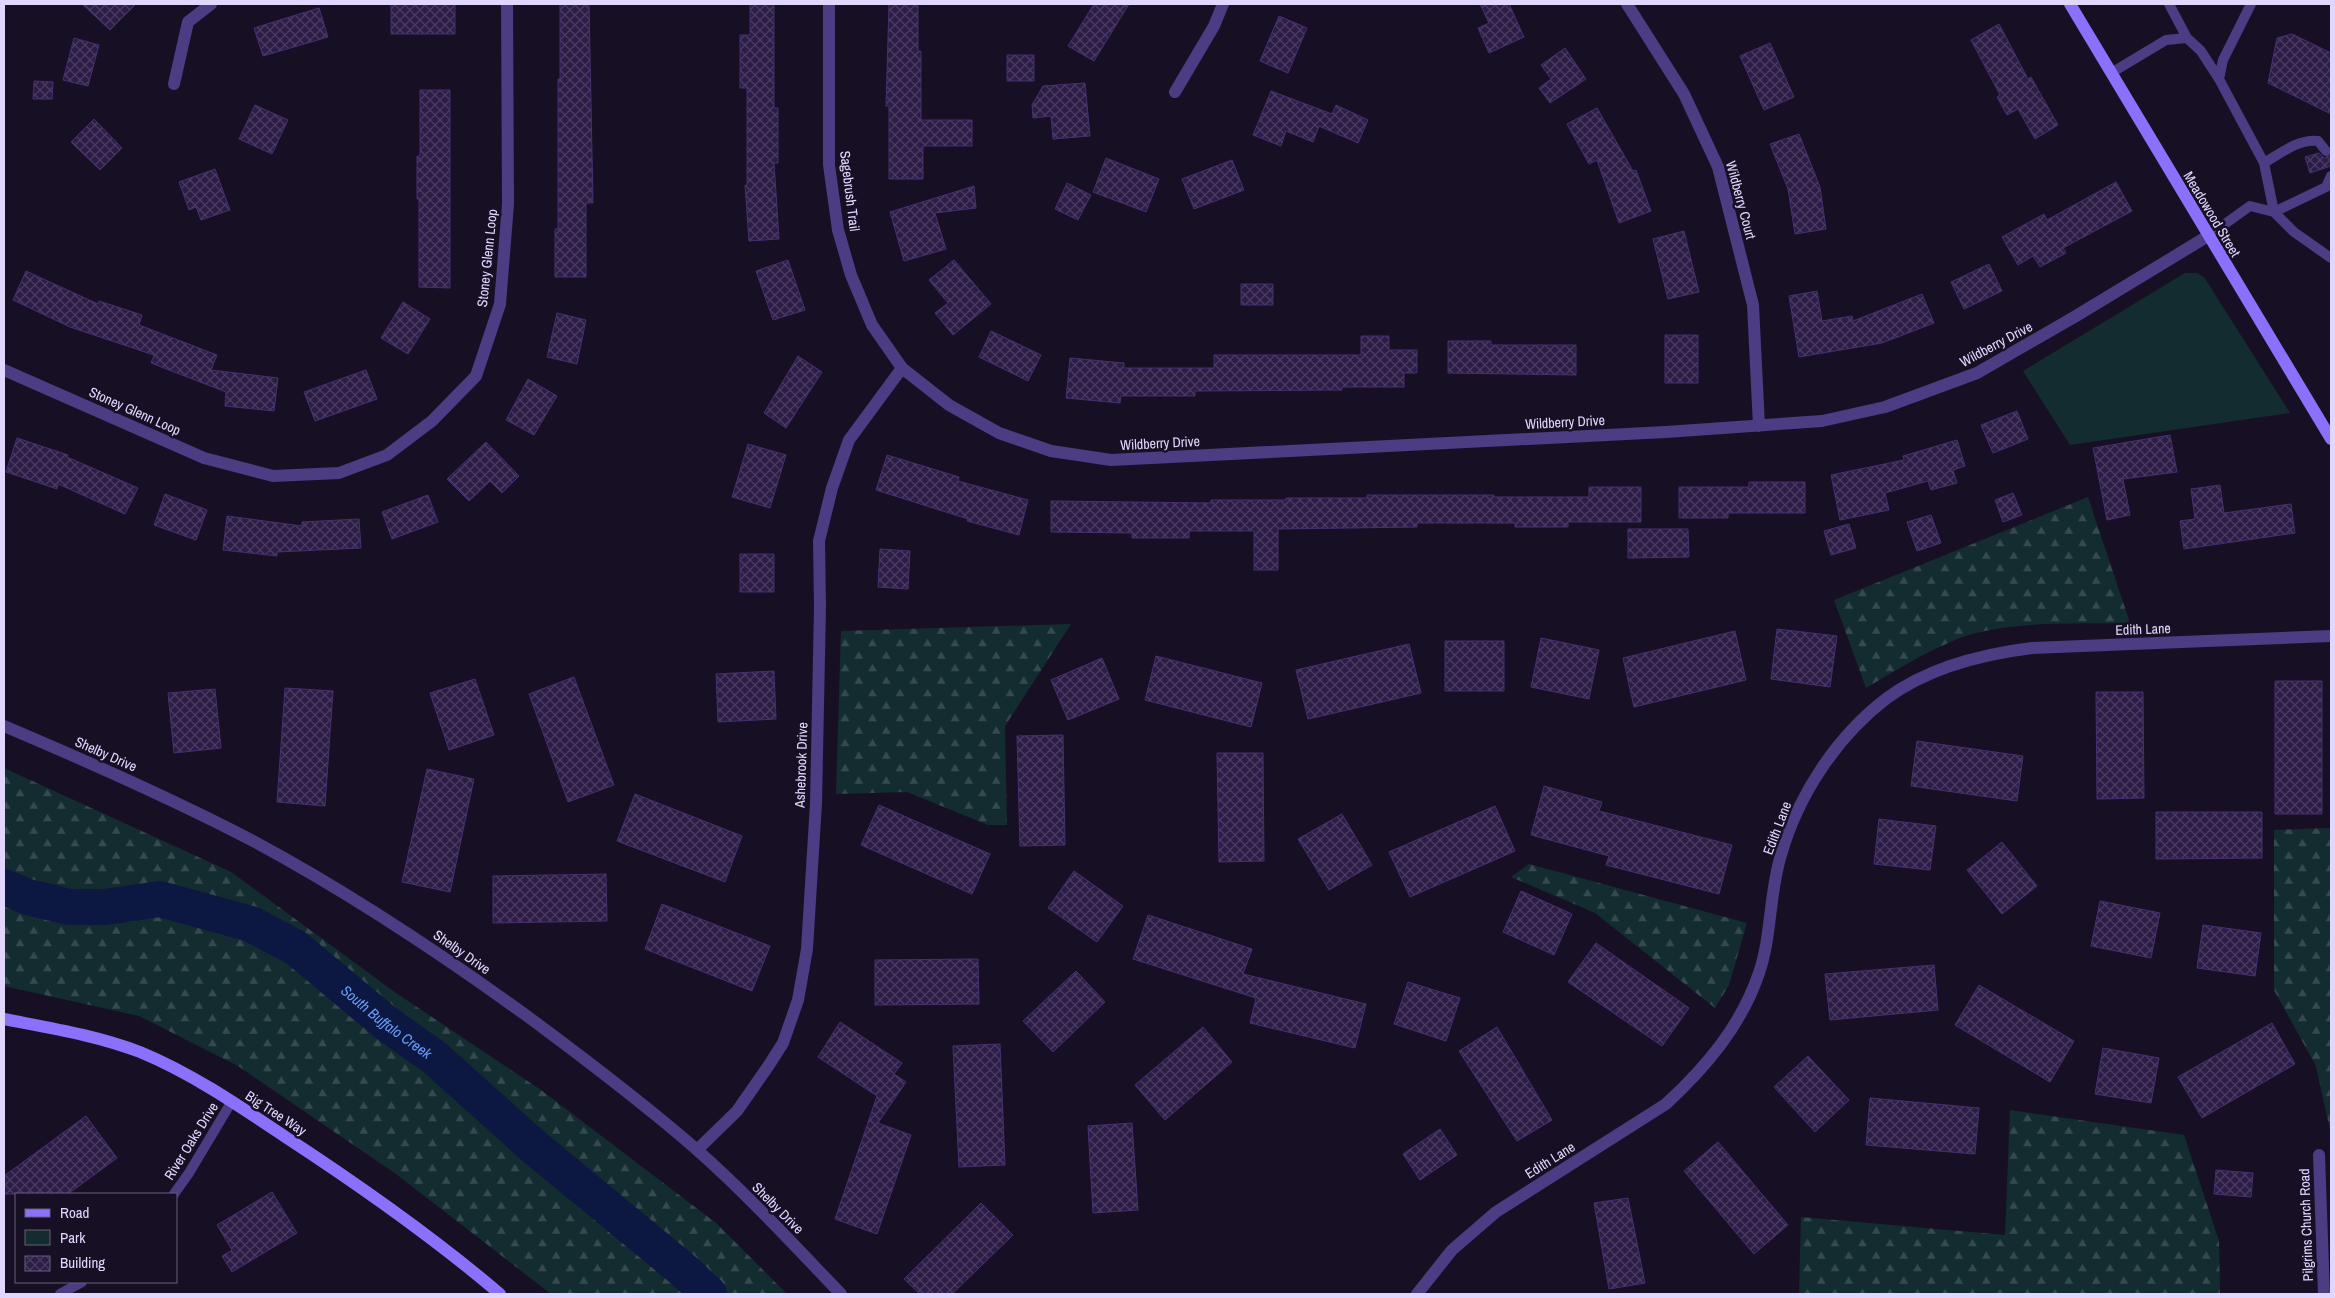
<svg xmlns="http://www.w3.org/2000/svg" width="2335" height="1298" viewBox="0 0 2335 1298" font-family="'Archivo Narrow',sans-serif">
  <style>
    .green { fill: #132c2f }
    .forest { fill: url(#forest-firs) }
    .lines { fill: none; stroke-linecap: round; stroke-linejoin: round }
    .river { stroke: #0c1742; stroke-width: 36 }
    .building { fill: url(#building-cross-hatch); stroke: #472f71 }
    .lane { stroke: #4b3c83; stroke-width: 10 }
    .street { stroke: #4b3c83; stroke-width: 12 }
    .secondary { stroke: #8a70fb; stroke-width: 12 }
    .labels { text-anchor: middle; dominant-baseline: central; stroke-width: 5; stroke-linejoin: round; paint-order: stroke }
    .street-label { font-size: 14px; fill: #e1d6fe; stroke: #171025 }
    .water-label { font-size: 15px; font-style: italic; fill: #679dfa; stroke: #171025 }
  </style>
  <defs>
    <pattern id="forest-firs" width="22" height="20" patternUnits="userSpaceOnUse" patternTransform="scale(1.25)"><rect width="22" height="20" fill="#132c2f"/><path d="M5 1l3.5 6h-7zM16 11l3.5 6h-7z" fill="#354a4e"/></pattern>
    <pattern id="building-cross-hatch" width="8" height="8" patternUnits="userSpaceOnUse" patternTransform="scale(1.25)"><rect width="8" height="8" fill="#2c1c46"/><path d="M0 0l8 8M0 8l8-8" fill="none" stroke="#4a3c62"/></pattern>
  </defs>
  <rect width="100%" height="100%" fill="#171025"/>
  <path class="green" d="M2185 273H2197L2204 277 2290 413 2070 445 2023 371Z"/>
  <path class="forest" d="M2088 497 2130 623C2078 624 2009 620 1960 638 1927 651 1896 670 1866 688L1834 600Z
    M1071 624 1005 726 1007 825H988L907 792 836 794 841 631Z
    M4 768 231 872 396 993 541 1090 716 1223 787 1294H551L396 1174 238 1066 139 1016 4 986Z
    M2331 828V1135L2316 1066 2274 990V830Z
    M1529 864 1747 923 1729 985 1715 1008 1595 913 1511 877Z
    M2010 1110 2184 1135 2219 1241 2220 1294H1799L1801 1217 2005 1235Z"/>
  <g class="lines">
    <path class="river" id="s1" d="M4 887 28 897 69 907H105L160 899 251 924 296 948 386 1023 435 1058 533 1146 682 1269 709 1294"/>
  </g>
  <path class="building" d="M82 4H136L110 30Z
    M391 4H455V34H391Z
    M560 4H589L593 203H586V277H555V229H558V79H560Z
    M750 4H774V108H778V163H774L779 239 749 241 745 185H747V88H740V35H750Z
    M889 4H918V51H921V120H972V146H923V179H889V106H886Z
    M1094 4H1129L1094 61 1068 46Z
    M1480 4H1509L1524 37 1489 53 1478 28 1489 23Z
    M319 8 328 37 263 56 254 28Z
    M1279 16 1307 28 1288 73 1260 61Z
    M1999 24 2028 79 2031 77 2058 125 2035 139 2018 109 2007 115 1997 97 2000 95 1971 40Z
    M2292 34 2331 53V114L2268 83 2277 38Z
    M74 38 99 45 88 86 63 80Z
    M1770 43 1794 97 1764 110 1740 56Z
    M1565 48 1586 79 1550 103 1539 88 1551 79 1541 65Z
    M1007 55H1034V81H1007Z
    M34 81 53 82 52 99H33Z
    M1085 83 1090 136 1053 139 1051 116 1033 118 1032 105 1043 86Z
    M420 90H450V288L419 287V199H417V156H420Z
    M1271 91 1332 114 1336 105 1368 120 1358 143 1319 126 1313 142 1286 131 1281 146 1253 135Z
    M255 105 288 120 272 154 239 139Z
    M1597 108 1633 171 1636 170 1651 211 1619 223 1597 160 1589 164 1567 124Z
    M94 119 122 148 100 170 71 142Z
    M1799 134 1820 187 1826 229 1795 234 1788 189 1770 144Z
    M2319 153 2324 158 2331 155V166L2310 173 2305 157Z
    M1106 158 1159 179 1146 212 1093 192Z
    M1232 160 1244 190 1194 209 1182 179Z
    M215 169 230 210 201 220 196 207 189 210 179 182Z
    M2116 182 2132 211 2063 248 2066 253 2040 267 2033 256 2018 265 2002 237 2044 214 2047 220Z
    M1067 183 1091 195 1078 220 1055 209Z
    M974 186 976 208 935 213 946 249 904 261 890 212Z
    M1684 231 1699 292 1668 299 1653 239Z
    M788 260 805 310 773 320 756 271Z
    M954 260 991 304 953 335 935 313 948 303 929 280Z
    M1989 264 2002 291 1964 309 1951 282Z
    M26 271 98 304 99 301 142 315 139 325 217 355 211 370 278 378 274 411 225 406 226 392 151 363 154 355 70 327 13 300Z
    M1241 284H1273V305H1241Z
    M1817 291 1822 321 1852 316 1853 321 1922 294 1934 323 1882 343 1799 357 1789 296Z
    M403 302 430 319 408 354 381 338Z
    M557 313 586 320 577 364 547 357Z
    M991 331 1041 355 1028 381 979 357Z
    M1665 335H1698V383H1665Z
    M1361 336H1389V350H1417V373H1404V387H1342V390L1195 391V396H1121L1120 403 1066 398 1070 358 1124 363V368H1214V355H1361Z
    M1448 341H1491V345H1576V375L1448 373Z
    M798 356 822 372 786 428 764 413Z
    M366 370 377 399 315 421 304 392Z
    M528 379 557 396 534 435 506 420Z
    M2017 411 2028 439 1993 453 1981 425Z
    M2170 435 2177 472 2123 479 2130 515 2107 520 2093 448Z
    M17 438 68 455 67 457 138 488 125 514 58 484 57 489 6 472Z
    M1957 440 1965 466 1953 470 1957 483 1931 490 1928 481 1885 493 1889 510 1840 520 1831 475 1904 460 1903 456Z
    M486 442 519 476 502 493 490 481 469 501 447 479Z
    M748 444 786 455 770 508 732 497Z
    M887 455 959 477 958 481 1028 500 1019 535 967 521 968 519 876 490Z
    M1749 482H1805V513H1728V518H1679V487H1749Z
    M2220 485 2224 513 2291 504 2295 533 2184 549 2180 521 2195 519 2191 489Z
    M1589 487H1641V522H1568V527H1515V523H1417V527L1278 529V570H1254V531H1189V538H1132V533L1051 532V501L1211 503V500H1286V498H1367V495H1494V497H1589Z
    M2013 493 2022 515 2003 522 1995 500Z
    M165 494 207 510 196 540 154 525Z
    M428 495 438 522 392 539 382 512Z
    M1931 515 1941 543 1917 551 1907 522Z
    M227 516 302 526V522L359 519 361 548 277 552V556L223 550Z
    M1849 524 1856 548 1831 555 1824 531Z
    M1628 529H1688L1689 557 1628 558Z
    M880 549 910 551 908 589 878 587Z
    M740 554H774V592H740Z
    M1777 629 1837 636 1830 687 1771 679Z
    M1735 631 1746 680 1634 707 1623 658Z
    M1541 638 1599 650 1589 699 1531 687Z
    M1445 641H1504V691H1445Z
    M1409 644 1421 693 1308 719 1296 670Z
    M1156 656 1262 683 1251 727 1145 700Z
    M1102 658 1119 699 1068 720 1051 680Z
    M774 671 776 719 718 722 716 674Z
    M574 677 614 785 568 802 529 694Z
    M475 679 494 735 449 750 430 693Z
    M2275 681H2322V814H2275Z
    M285 688 333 691 325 806 277 802Z
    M215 689 221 748 174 753 168 693Z
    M2096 692H2143L2144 798 2097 799Z
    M1063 735 1065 845 1020 846 1017 736Z
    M1917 741 2023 756 2017 801 1911 786Z
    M1217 753H1263L1264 861 1219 862Z
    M427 769 474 779 450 892 402 882Z
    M1544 786 1602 802 1599 811 1732 845 1719 894 1606 865 1609 856 1531 835Z
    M635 794 742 836 725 882 617 841Z
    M879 805 990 854 972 894 861 845Z
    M1495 806 1515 851 1410 897 1389 852Z
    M2156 812H2262V858L2156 859Z
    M1342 814 1372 865 1329 890 1298 839Z
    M1879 819 1936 826 1930 870 1874 864Z
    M2002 842 2037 886 2002 914 1967 870Z
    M1074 871 1123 906 1097 942 1048 908Z
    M606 874 607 921 493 923V876Z
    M1521 891 1572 914 1554 955 1503 932Z
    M2100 901 2160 913 2151 958 2091 946Z
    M662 904 770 946 752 991 645 949Z
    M1148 915 1252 949 1243 974 1366 1004 1355 1048 1250 1023 1256 998 1133 959Z
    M2203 925 2261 933 2255 976 2197 968Z
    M1596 943 1689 1008 1662 1046 1568 982Z
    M978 959 979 1004 875 1005V960Z
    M1934 965 1938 1010 1830 1020 1825 974Z
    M1076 971 1105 1002 1053 1052 1023 1021Z
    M1408 982 1460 998 1446 1041 1394 1024Z
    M1979 985 2074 1041 2050 1082 1955 1025Z
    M840 1022 902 1063 894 1074 906 1082 878 1123 911 1135 877 1234 835 1219 877 1096 818 1057Z
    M2272 1023 2295 1064 2202 1118 2178 1077Z
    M1203 1027 1232 1062 1165 1120 1135 1085Z
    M1497 1027 1552 1120 1517 1141 1459 1051Z
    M1000 1044 1005 1165 959 1167 953 1046Z
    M2103 1048 2159 1058 2151 1103 2095 1094Z
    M1808 1056 1849 1100 1815 1132 1774 1087Z
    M1870 1098 1979 1108 1975 1154 1866 1145Z
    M86 1116 117 1158 68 1194H4V1176Z
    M1132 1123 1138 1210 1093 1213 1088 1126Z
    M1440 1129 1457 1155 1420 1180 1403 1154Z
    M1718 1142 1788 1225 1754 1254 1684 1171Z
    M2216 1170 2253 1173 2251 1197 2214 1194Z
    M272 1192 297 1233 232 1272 222 1256 232 1250 217 1225Z
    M1628 1198 1645 1283 1609 1289 1594 1203Z
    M981 1203 1013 1235 952 1294H920L904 1279Z"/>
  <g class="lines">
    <path class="lane" d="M2169 4 2187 38
      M2251 4 2223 60 2219 79 2264 163 2274 212 2326 187 2331 176
      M2111 73 2166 40 2187 38 2201 51 2219 79
      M2264 163C2281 153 2298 139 2318 141L2326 151
      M2208 236 2250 206 2274 212 2294 232 2331 258
      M174 1194 189 1173 232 1101
      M60 1294 82 1282"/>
    <path class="street" d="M829 4V165L838 230 851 275 872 325 902 368 949 405 999 433 1051 451 1111 460 1666 432 1822 421 1885 407 1977 373 2076 316 2208 236
      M1627 4 1684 94 1718 167 1753 305 1759 426
      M174 84 188 22 211 4
      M1175 92 1214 26 1223 4
      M4 370 204 458 273 476 339 473 387 455 432 421 476 376 500 304 508 204 507 4
      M4 726C89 762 173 799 255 842 350 893 440 953 527 1016 585 1059 642 1102 696 1149 747 1194 794 1245 841 1294
      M697 1150 737 1111 769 1065 783 1043 798 1000 807 949 816 803 820 607 819 541 832 488 849 440 902 368
      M2319 1155 2324 1294
      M1417 1294 1452 1250 1496 1212 1666 1104C1706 1067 1741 1026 1759 973 1772 935 1769 893 1781 855 1798 795 1837 736 1887 698 1928 668 1983 654 2032 648L2331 636"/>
    <path class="secondary" d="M2070 4 2331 439
      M4 1019C50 1028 95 1035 140 1052 191 1073 238 1105 284 1136 359 1185 432 1236 500 1294"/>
  </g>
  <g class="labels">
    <g class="street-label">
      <text transform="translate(850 191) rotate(83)">Sagebrush Trail</text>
      <text transform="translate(1741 200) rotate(75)">Wildberry Court</text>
      <text transform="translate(2212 214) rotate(59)">Meadowood Street</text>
      <text transform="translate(487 258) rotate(-84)">Stoney Glenn Loop</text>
      <text transform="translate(1996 344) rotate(-28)">Wildberry Drive</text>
      <text transform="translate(135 411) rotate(24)">Stoney Glenn Loop</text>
      <text transform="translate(1565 422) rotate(-3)">Wildberry Drive</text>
      <text transform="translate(1160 443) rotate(-3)">Wildberry Drive</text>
      <text transform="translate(2143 629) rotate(-2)">Edith Lane</text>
      <text transform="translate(106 754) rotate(24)">Shelby Drive</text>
      <text transform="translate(801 765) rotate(-88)">Ashebrook Drive</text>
      <text transform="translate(1777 828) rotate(-69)">Edith Lane</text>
      <text transform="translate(462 952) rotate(35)">Shelby Drive</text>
      <text transform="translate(276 1113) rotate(33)">Big Tree Way</text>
      <text transform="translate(191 1141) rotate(-58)">River Oaks Drive</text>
      <text transform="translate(1550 1160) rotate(-32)">Edith Lane</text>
      <text transform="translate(778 1208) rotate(45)">Shelby Drive</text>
      <text transform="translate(2306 1225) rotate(-92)">Pilgrims Church Road</text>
    </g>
    <g class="water-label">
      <text stroke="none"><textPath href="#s1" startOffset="422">South Buffalo Creek</textPath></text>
    </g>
  </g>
  <rect width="2335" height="1298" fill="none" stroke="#e1d6fe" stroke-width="10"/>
  <rect x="15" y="1193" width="162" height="90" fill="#171025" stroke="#685f7c"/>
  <rect x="25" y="1209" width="25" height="8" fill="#8a70fb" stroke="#685f7c"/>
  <text x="60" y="1218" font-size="15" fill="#e1d6fe">Road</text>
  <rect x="25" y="1230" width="25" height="15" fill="#132c2f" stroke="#685f7c"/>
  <text x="60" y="1243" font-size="15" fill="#e1d6fe">Park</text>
  <rect x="25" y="1256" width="25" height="15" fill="url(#building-cross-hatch)" stroke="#685f7c"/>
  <text x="60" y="1268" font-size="15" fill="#e1d6fe">Building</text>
</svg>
